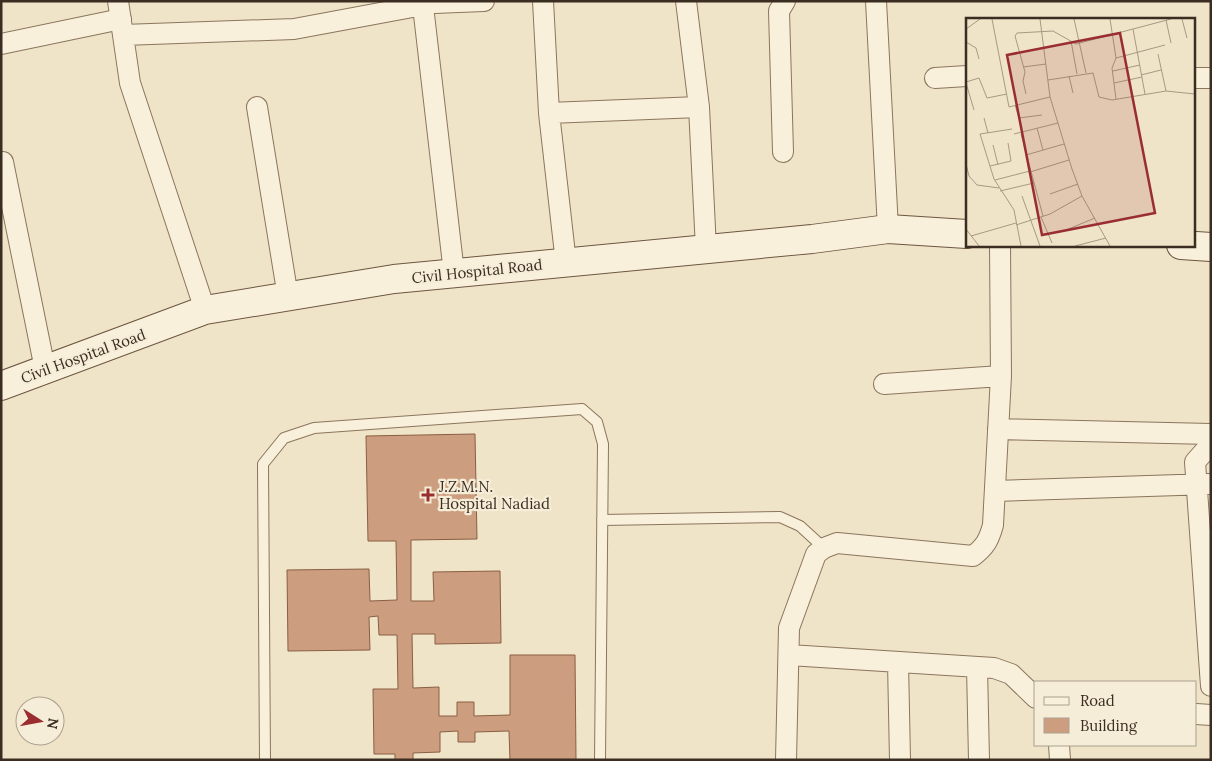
<svg xmlns="http://www.w3.org/2000/svg" width="1212" height="761" viewBox="0 0 1212 761" font-family="Lora,serif">
  <style>
    .building { fill: #cc9e7f; stroke: #8a5e43 }
    .lines { fill: none; stroke-linecap: round; stroke-linejoin: round }
    .lane-casing { stroke: #8b755d; stroke-width: 12 }
    .street-casing { stroke: #8b755d; stroke-width: 22 }
    .secondary-casing { stroke: #6d5640; stroke-width: 30 }
    .lane { stroke: #f9f0dc; stroke-width: 10 }
    .street { stroke: #f9f0dc; stroke-width: 20 }
    .secondary { stroke: #f9f0dc; stroke-width: 28 }
    .poi-dot { fill: #9a2d30; stroke: #f6edd8; stroke-width: 2 }
    .labels { text-anchor: middle; dominant-baseline: central; stroke-width: 4.5; stroke-linejoin: round; paint-order: stroke }
    .street-label { font-size: 15px; fill: #3b2d21; stroke: #f6edd8 }
    .poi-label { font-size: 15px; fill: #3b2d21; stroke: #f6edd8; text-anchor: start }
    .inset-road { fill: none; stroke: #a79a85; stroke-width: 1 }
    .view { fill: #9a2d30; fill-opacity: 0.15; stroke: #9a2d30; stroke-width: 2.5 }
    .inset-edge { fill: none; stroke: #3b2d21; stroke-width: 2.5 }
  </style>
  <rect width="100%" height="100%" fill="#efe3c8"/>
  <path class="building" d="M475 434 477 539 411 540V601H434L433 572 500 571 501 643 435 644V634H412L413 688 439 687V716H457V702H474V716L510 715V655H575L576 760H510L509 731 475 732V742H458V731L440 732V752L413 753V760H395V754H374L373 689H398L397 635H379L378 616 369 617 370 650 288 651 287 570 369 569 370 601 397 600 396 541H368L366 436Z"/>
  <g class="lines">
    <defs>
      <path id="lane" d="M602 520 780 517 800 526 824 548
        M265 760 263 464 284 438 314 428 582 409 597 422 603 444 600 760"/>
      <path id="street" d="M118 1 130 83 205 310
        M543 1 549 113 566 263
        M686 1 699 107 706 249
        M876 1 888 229
        M423 6 454 273
        M123 35 294 29 434 3 484 1
        M1 44 121 19
        M935 78 967 76
        M1193 78H1211
        M257 107 288 297
        M549 113 699 107
        M783 152 779 11 785 1
        M3 162 45 369
        M884 384 1001 376
        M998 429 1211 434
        M1211 444 1195 462 1211 686
        M995 491 1210 484
        M789 655 994 668 1011 674 1036 698
        M898 662 900 760
        M977 667 979 760
        M1196 714 1211 715
        M1059 745 1060 760
        M786 760 789 628 816 554 824 548 837 543 973 556C985 547 989 540 993 525L1001 376 1000 245"/>
      <path id="secondary" d="M1181 245 1211 247
        M1 386 205 310 394 279 812 239 888 229 967 234"/>
    </defs>
    <use href="#lane" class="lane-casing"/>
    <use href="#street" class="street-casing"/>
    <use href="#secondary" class="secondary-casing"/>
    <use href="#lane" class="lane"/>
    <use href="#street" class="street"/>
    <use href="#secondary" class="secondary"/>
  </g>
  <path class="poi-dot" d="M425.5 487.5h5v5h5v5h-5v5h-5v-5h-5v-5h5z"/>
  <g class="labels">
    <g class="street-label">
      <text transform="translate(477 271) rotate(-6)">Civil Hospital Road</text>
      <text transform="translate(83 356) rotate(-20)">Civil Hospital Road</text>
    </g>
    <g class="poi-label">
      <text x="439" y="486">J.Z.M.N.<tspan x="439" dy="17">Hospital Nadiad</tspan></text>
    </g>
  </g>
  <g transform="translate(966 18)">
    <rect width="229" height="229" fill="#efe3c8"/>
    <path class="inset-road" d="M26 1 43 89 84 79M74 1 84 79 106 151 116 178 144 228M108 1 120 55M144 1 150 40 146 50 150 81M216 1 221 20M200 2 205 25M0 11 14 1M167 11 179 76M105 23 111 56M0 24 10 30 13 41M192 36 200 73M150 40 199 27M57 49 80 46M147 53 174 47M175 57 195 52M103 58 107 75M82 62 127 55 133 79 146 82 200 73 229 76M0 64 13 60 21 80 41 76M0 65 8 92M148 65 176 59M60 76 57 63 59 54 49 18 51 15 87 13 110 26 205 1M49 87 53 100 76 97M18 100 22 115M71 110 77 132M46 111 14 116 28 161 48 192 55 228M48 116 92 105M55 116 77 198M27 127 32 147M60 137 98 126M0 146 3 158 11 167 33 170M24 148 45 143 42 125M64 154 103 142M29 162 64 153M34 173 68 165M84 176 112 166M56 178 74 228M75 199 86 225M50 207 84 196 116 178M0 211 13 228M100 212 129 200M5 218 50 205M109 228 140 220"/>
    <path class="view" d="M154 15 189 195 76 217 41 37Z"/>
    <rect width="229" height="229" class="inset-edge"/>
  </g>
  <rect width="1212" height="761" fill="none" stroke="#3b2d21" stroke-width="5"/>
  <rect x="1034" y="681" width="162" height="65" fill="#f6edd8" stroke="#aba08f"/>
  <rect x="1044" y="697" width="25" height="8" fill="#f9f0dc" stroke="#aba08f"/>
  <text x="1080" y="706" font-size="15" fill="#3b2d21">Road</text>
  <rect x="1044" y="718" width="25" height="15" fill="#cc9e7f" stroke="#aba08f"/>
  <text x="1080" y="731" font-size="15" fill="#3b2d21">Building</text>
  <g transform="translate(40 721) rotate(101)"><circle r="24" fill="#f6edd8" stroke="#aba08f"/>
  <path d="M0-4L9 19L0 12L-9 19Z" fill="#9a2d30"/>
  <text y="-8" font-size="14" font-weight="bold" text-anchor="middle" fill="#3b2d21">N</text>
  </g>
</svg>
